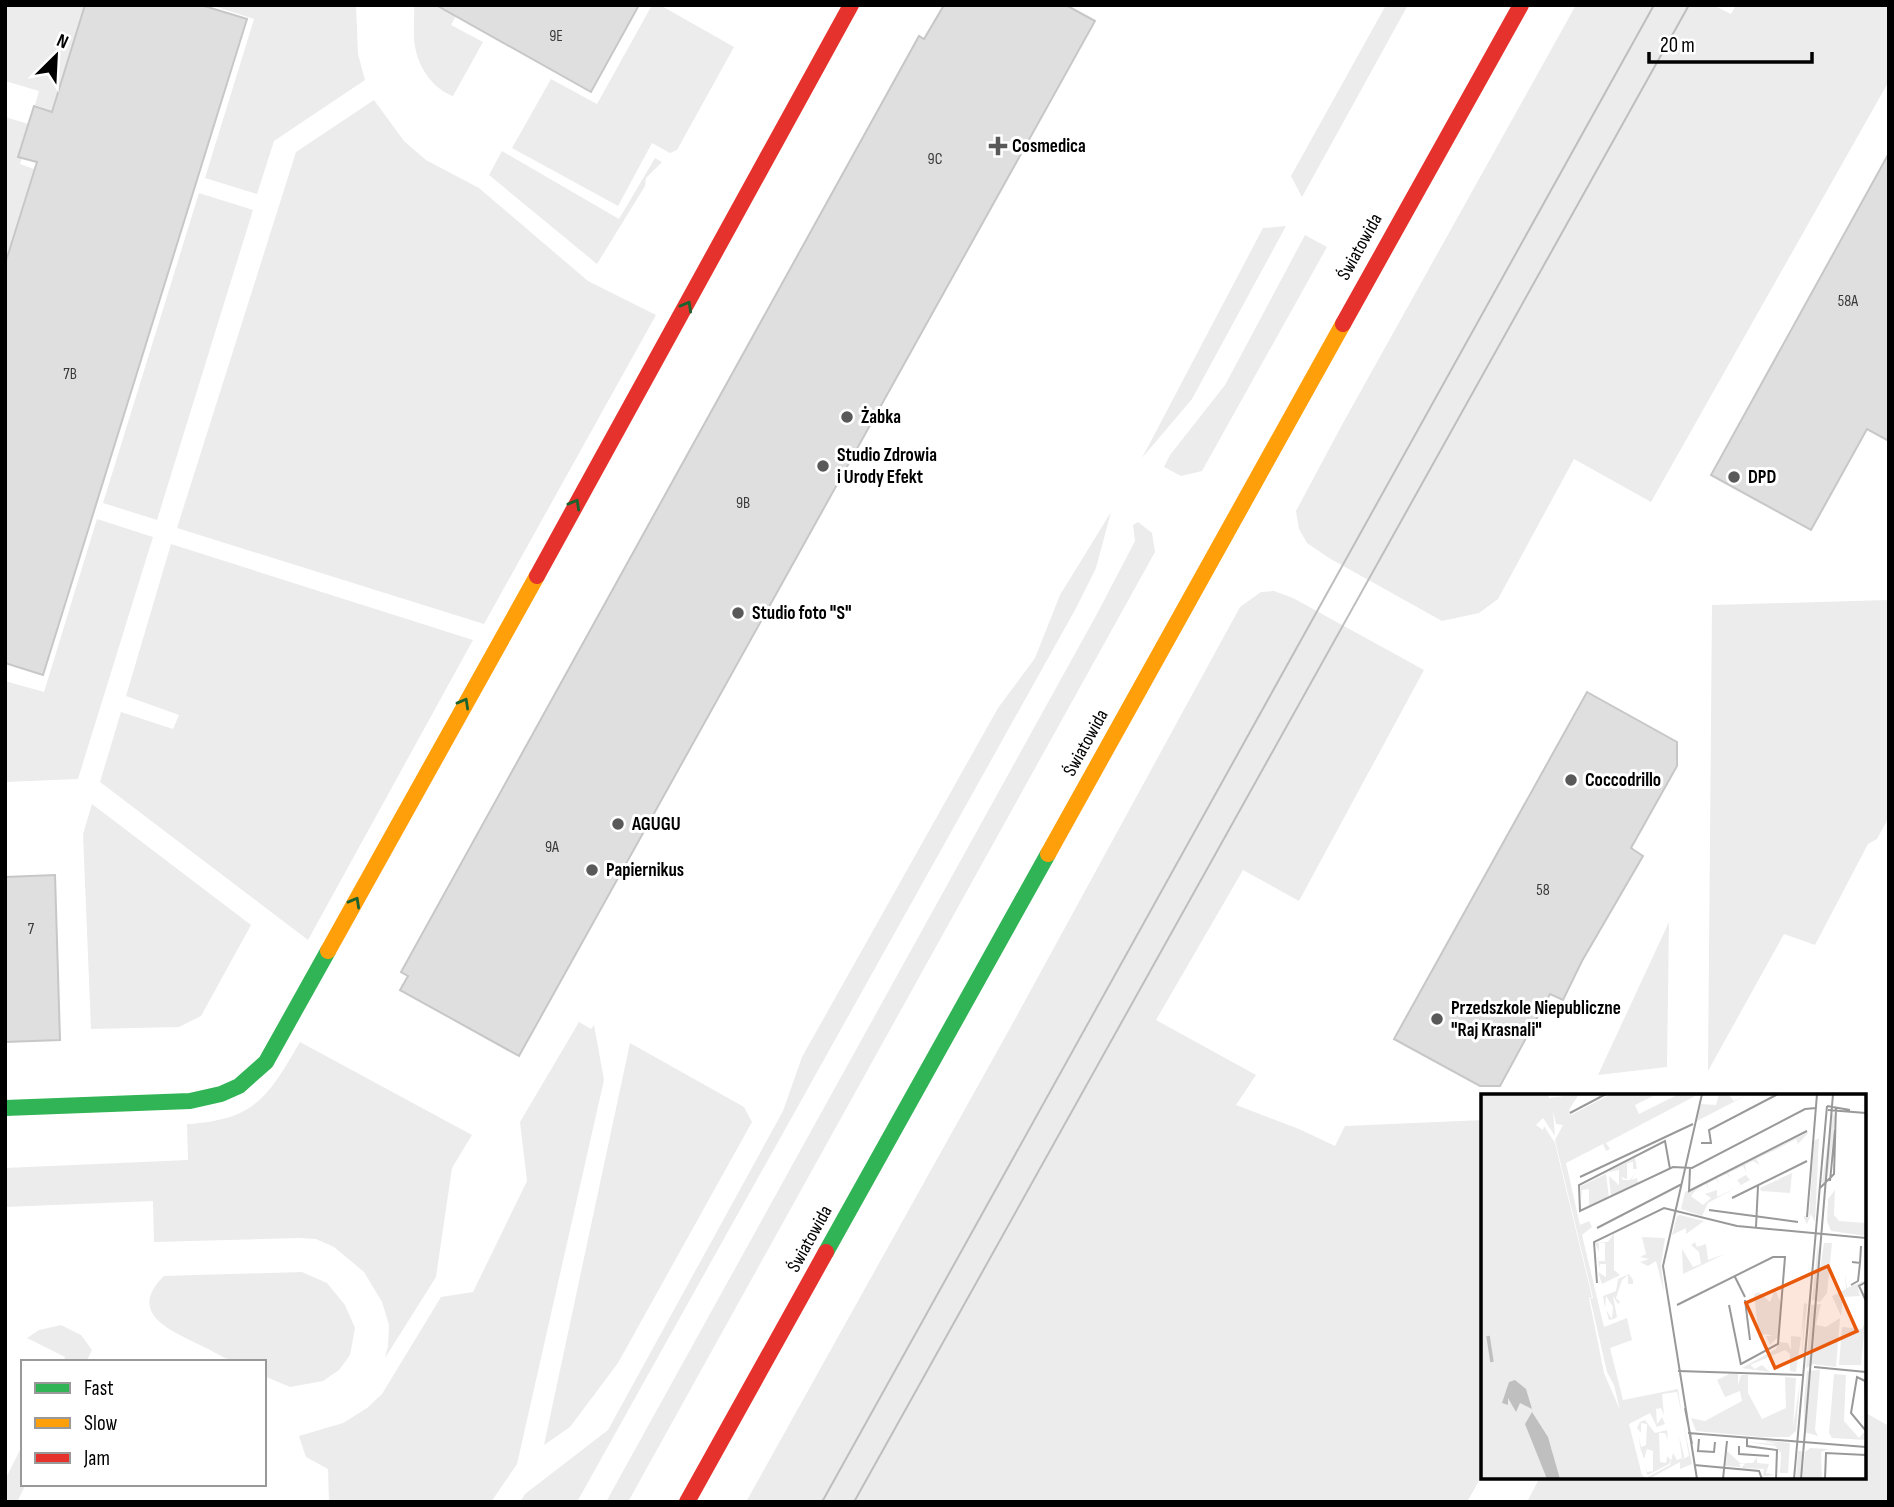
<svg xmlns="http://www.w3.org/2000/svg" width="1894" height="1507" viewBox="0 0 1894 1507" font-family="'Sofia Sans Condensed',sans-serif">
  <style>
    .green { fill: #ececec }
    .building { fill: #dfdfdf; stroke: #c7c7c7; stroke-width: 2 }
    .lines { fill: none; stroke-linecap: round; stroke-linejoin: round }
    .fast { stroke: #30b455; stroke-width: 16 }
    .slow { stroke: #ff9f0a; stroke-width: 16 }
    .jam { stroke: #e5322d; stroke-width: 16 }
    .tram { stroke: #bebebe; stroke-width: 2 }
    .oneway { stroke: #1a632f }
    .poi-dot { fill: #595959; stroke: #fff; stroke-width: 2.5 }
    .labels { text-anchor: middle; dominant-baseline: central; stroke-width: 6; stroke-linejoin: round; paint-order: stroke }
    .number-label { font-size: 16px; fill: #383838 }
    .poi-label { font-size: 19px; font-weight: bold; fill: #000; stroke: #fff; text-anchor: start }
    .street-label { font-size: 19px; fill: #000; stroke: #fff }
    .inset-river { fill: none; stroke: #bfbfbf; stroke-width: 3.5 }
    .inset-road { fill: none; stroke: #999; stroke-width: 2 }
    .view { fill: #e8590c; fill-opacity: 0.15; stroke: #e8590c; stroke-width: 3.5 }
    .inset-edge { fill: none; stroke: #000; stroke-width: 3.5 }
  </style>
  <rect width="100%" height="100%" fill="#fff"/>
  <path class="green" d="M5 5H85L52 111 35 105 39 91 5 81Z
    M211 5H356L358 54 365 80 274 141 257 194 205 178 254 19Z
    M414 5H462L451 25 483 42 453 96C435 90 420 70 416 51 412 37 415 20 414 5Z
    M652 5H660L734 47 677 150 670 153 652 143 618 206 512 148 551 79 597 104Z
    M1386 5H1408L1302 197 1291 176Z
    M1576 5H1713L1731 14 1736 5H1889V81L1651 502 1574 459 1498 599 1479 613 1442 621 1329 558 1307 543 1299 529 1296 511 1343 423Z
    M374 100 404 141 426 160 479 188 588 281 656 315 484 624 177 528 296 152Z
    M5 117 32 125 20 164 34 169 5 260Z
    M502 151 619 219 655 158 662 162 646 178 645 186 597 264 489 175Z
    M199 193 253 210 157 520 103 503Z
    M1286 226 1192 399 1142 458 1263 228Z
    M1305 235 1327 247 1202 471 1181 476 1164 467 1170 455 1225 385Z
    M1111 512 1096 568 1075 610 577 1502H520L525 1494 608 1430 783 1111 802 1057 998 708 1035 658 1060 595Z
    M97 519 153 537 78 779 5 782V681L44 692Z
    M1138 522 1152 533 1155 552 628 1502H606L1098 612 1135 541 1133 525Z
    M171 544 473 640 308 940 100 782 121 712 173 729 179 715 126 696Z
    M1274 591 1293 598 1424 670 1299 901 1243 870 1156 1020 1256 1075 1236 1105 1299 1129 1335 1146 1345 1126 1483 1120V1474L1467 1502H746L1014 1021 1240 607 1261 592Z
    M1889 600V817L1877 839 1868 844 1815 945 1784 934 1708 1071 1712 605Z
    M92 804 251 925 201 1016 179 1027 91 1029 83 834Z
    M1669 922 1667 1067 1598 1075Z
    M579 1022 591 1029 594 1025 604 1080 517 1464 491 1502H329L328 1469 306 1457 299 1436 343 1423 367 1408 382 1394 441 1297 473 1292 527 1181 520 1122Z
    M300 1042 472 1135 452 1168 436 1277 385 1358 388 1346 389 1325 382 1302 364 1272 334 1247 316 1239 299 1238 154 1242 153 1201 5 1207V1168L188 1160 187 1124C255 1120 268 1097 300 1042Z
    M630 1043 744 1107 752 1122 618 1363 570 1427 544 1445Z
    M302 1272 327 1283 345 1305 355 1328 350 1355 339 1370 323 1381 290 1387 264 1376V1362C256 1362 246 1363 237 1362 226 1360 213 1351 202 1346 173 1331 125 1314 164 1276Z
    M61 1325 81 1335 92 1350 86 1362H63L65 1357 27 1338 39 1330Z
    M1864 1412 1889 1426V1502H1527L1540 1477H1864Z
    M23 1444V1484H26L17 1502H5V1480Z"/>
  <path class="building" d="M85 5H201L247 19 43 675 5 663V264L37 162 18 157 34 106 52 112Z
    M436 5H639L591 92Z
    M944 5H1066L1095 21 519 1056 400 990 408 976 401 972 919 36 924 39Z
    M1889 153V441L1867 429 1811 530 1711 475Z
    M1587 692 1677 742V766L1631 848 1643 856 1582 961 1563 1000 1550 994 1500 1086H1480L1394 1039Z
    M55 875 60 1040 5 1042V877Z"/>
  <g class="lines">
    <path class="fast" d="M5 1108 190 1101 221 1094 239 1086 266 1062 328 951
      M826 1252 1048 854"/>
    <path class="slow" d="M1048 854 1343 324
      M328 951 537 576"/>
    <path class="jam" d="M1343 324 1521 5
      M537 576 851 5
      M687 1502 826 1252"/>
    <path class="tram" d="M822 1502 1654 5
      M854 1502 1689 5"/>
  </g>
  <defs><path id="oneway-chevron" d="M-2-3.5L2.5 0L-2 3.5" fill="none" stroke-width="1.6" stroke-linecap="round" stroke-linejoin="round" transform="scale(1.75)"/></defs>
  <g class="oneway">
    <use href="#oneway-chevron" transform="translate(687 306) rotate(-61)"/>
    <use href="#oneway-chevron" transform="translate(575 504) rotate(-61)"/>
    <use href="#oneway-chevron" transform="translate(464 703) rotate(-61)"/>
    <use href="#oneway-chevron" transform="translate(355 902) rotate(-61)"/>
  </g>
  <g class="poi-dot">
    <path d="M994.5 135.5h7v7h7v7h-7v7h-7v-7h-7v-7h7z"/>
    <circle cx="847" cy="417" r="7"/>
    <circle cx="823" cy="466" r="7"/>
    <circle cx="1734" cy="477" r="7"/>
    <circle cx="738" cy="613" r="7"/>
    <circle cx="1571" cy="780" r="7"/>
    <circle cx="618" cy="824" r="7"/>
    <circle cx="592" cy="870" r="7"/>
    <circle cx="1437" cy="1019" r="7"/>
  </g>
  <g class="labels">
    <g class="number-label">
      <text x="556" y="36">9E</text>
      <text x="935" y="159">9C</text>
      <text x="1848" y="301">58A</text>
      <text x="70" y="374">7B</text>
      <text x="743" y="503">9B</text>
      <text x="552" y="847">9A</text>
      <text x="1543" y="890">58</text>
      <text x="31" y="929">7</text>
    </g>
    <g class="poi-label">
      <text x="1012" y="146">Cosmedica</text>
      <text x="861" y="417">Żabka</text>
      <text x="837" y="455">Studio Zdrowia<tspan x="837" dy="22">i Urody Efekt</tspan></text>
      <text x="1748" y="477">DPD</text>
      <text x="752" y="613">Studio foto "S"</text>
      <text x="1585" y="780">Coccodrillo</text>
      <text x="632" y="824">AGUGU</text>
      <text x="606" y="870">Papiernikus</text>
      <text x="1451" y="1008">Przedszkole Niepubliczne<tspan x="1451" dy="22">"Raj Krasnali"</tspan></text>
    </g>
    <g class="street-label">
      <text transform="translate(1360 247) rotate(-61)">Światowida</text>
      <text transform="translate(1086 743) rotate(-61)">Światowida</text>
      <text transform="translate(810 1239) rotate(-61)">Światowida</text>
    </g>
  </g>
  <g transform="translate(1481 1094)">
    <rect width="385" height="385" fill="#fff"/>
    <path d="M0 0H67L68 4 98 0 88 16 90 21 130 0H176L154 11 158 20 198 0H218L125 49 129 55 125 57 122 50 85 69 99 131 108 127 111 133 101 141 123 233 146 224 151 246 129 254 142 306 197 295 201 322 196 298 181 300 183 321 180 314 175 315 176 330 181 323 184 330 176 333 169 319 148 330 161 381 165 384 189 371 192 359 196 366 201 364 198 342 203 362V364L198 367 208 362 202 328 211 370 199 375V368L168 385H74L71 356 61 333 57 357 67 385H0ZM72 17 75 30 82 31 74 46 139 316 123 279 108 204 111 203 74 49 63 32 62 36 55 31 62 24 74 42ZM238 0H247L253 7 268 0 216 27 220 10 235 11ZM351 18 355 25 346 88 341 89ZM328 38 317 50 315 45 296 55 299 60 296 55 275 65 279 71 272 67 264 71 265 78 262 72 247 79 250 85 246 80 236 84 239 90 235 85 226 90 228 96 225 90 215 96 210 102 222 111 230 104 224 100 236 96V103L260 91 256 86 265 81 269 86 227 109 221 122 200 115 204 98ZM338 44 334 128 330 120 326 130 323 124V115V122L328 123 333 47ZM154 64 156 75H152V68L146 69V85L140 83 142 86H149L156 77 150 86 156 84 157 89 130 103 128 82 138 91V76L126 78ZM311 79 309 99 280 97 279 94ZM125 80 128 104 102 116 101 114 99 106 101 115 108 114V95L101 96 100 105V92ZM354 96 353 121 358 127 385 129V142L350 137 346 127 347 105ZM196 122 199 121 223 127 205 140V134L191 141ZM133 139V176L139 181 121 190 117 178 125 183V170H119L118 175 117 160 118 167H124V149H118V158L114 149 127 148ZM161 143 184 144 180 170 183 198 175 167 167 172 159 168 168 165 159 163 165 160ZM214 148 216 153 225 150 227 166 244 160 202 180 201 155 212 173 220 170 218 158 210 151ZM337 149 339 176 343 149H351L346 199 339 208 331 206ZM364 179 366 194 385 186 377 194 379 202 362 203 360 222 351 202 365 195ZM148 180 152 186V190H147V181L141 186 135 204 139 208 144 203 137 210 132 202 136 223 133 225 128 226 125 216 131 225 132 213 125 202 124 214 122 202 135 197 137 185ZM294 195 300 210 297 243 289 251 285 242H292L284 240 278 244 273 200 278 198 289 208ZM109 204H112L133 291 126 278ZM323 209 326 210 320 273 323 224 315 278 309 277V260L304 256 269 271 274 275 281 271 289 278 261 274 295 255 298 248 307 249 310 256V242L320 243ZM340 210 335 231 345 233 359 224 355 273 332 270 325 274 330 211ZM384 228 380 271H358L361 233 381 235ZM339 276 334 336 337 342 323 338V307L326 277ZM248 280H257V291L260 281H267V299L281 325 305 314 304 283 315 284 312 334 319 288 315 337 308 343H280L215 337 210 324 224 327 261 307 259 297 244 303 236 286ZM353 280 365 281 363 327 378 344 384 337 385 346 351 344 348 339ZM164 326 174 339 186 336 187 346 184 339H178L179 368 185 369 186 362 190 366 188 370 167 381 166 380 163 368 166 378 172 377V357L166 355 163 365 159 353 158 342 160 353 165 351 166 330 160 329V339L156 334 159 328ZM280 346 309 349 307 379H299L300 359 294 352 267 348 295 350ZM329 354 347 355 340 358 341 385H315L317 357H321V385L324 358ZM246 357 259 369H272L276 363V369L288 370 285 379 294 381 282 382 283 375 261 374 264 369 258 370 260 373 245 372Z" fill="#ececec" fill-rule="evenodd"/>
    <path d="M34 286 45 295 51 315 39 309 35 318 27 304V311L21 309 28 288ZM51 318 67 343 79 385H66L44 330Z" fill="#bfbfbf"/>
    <path class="inset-river" d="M7 242 11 268"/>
    <path class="inset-road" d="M346 12 369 16M347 16 385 19M89 19 125 0M220 49H230L228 36 297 0M209 74 208 97 326 37M189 75 184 47 98 91 99 117 192 73 211 74 324 15 335 14M99 83 212 30M349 87 354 36M339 94 353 80 355 13M251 104 326 67M228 116 317 128M326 123 336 0M275 133 277 92M116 134 201 90M371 168 379 169 380 152M254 183 264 203M385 188 378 192 385 207M116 189 113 148 183 114 256 132 385 144M370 191 377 187 379 169M264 206 269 246M196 211 292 163H304L297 250 260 270M248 211 260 271M333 273 385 278M197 277 322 281M204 314 211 350M385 325 384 287 376 283 370 319 385 337M207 339 385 353M266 344V352L296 356 295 385M218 345 217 357 233 358 234 348M258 352V360L288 362M213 371 278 377 281 385M216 385 182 172 221 0M242 385 246 347M313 385 346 12M320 385 352 0M344 385 345 359 385 361"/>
    <path class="view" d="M347 172 376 237 294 274 265 209Z"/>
    <rect width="385" height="385" class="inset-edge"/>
  </g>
  <rect width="1894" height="1507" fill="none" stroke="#000000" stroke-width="14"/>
  <rect x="21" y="1360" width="245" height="126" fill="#ffffff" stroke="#999999" stroke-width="2"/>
  <rect x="35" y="1383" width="35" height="10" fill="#30b455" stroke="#999999" stroke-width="2"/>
  <text x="84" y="1395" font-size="21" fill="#000000">Fast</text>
  <rect x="35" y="1418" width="35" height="10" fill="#ff9f0a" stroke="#999999" stroke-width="2"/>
  <text x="84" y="1430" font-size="21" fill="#000000">Slow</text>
  <rect x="35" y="1453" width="35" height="10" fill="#e5322d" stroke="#999999" stroke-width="2"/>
  <text x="84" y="1465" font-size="21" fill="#000000">Jam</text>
  <g transform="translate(56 56) rotate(24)" stroke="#ffffff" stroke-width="5" paint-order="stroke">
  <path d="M0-5L12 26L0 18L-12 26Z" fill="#000000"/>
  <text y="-10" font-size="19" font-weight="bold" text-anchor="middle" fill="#000000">N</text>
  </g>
  <path d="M1649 52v10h163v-10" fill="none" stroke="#000000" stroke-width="3.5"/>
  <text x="1660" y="52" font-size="21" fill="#000000" stroke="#ffffff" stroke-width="5" paint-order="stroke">20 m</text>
</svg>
